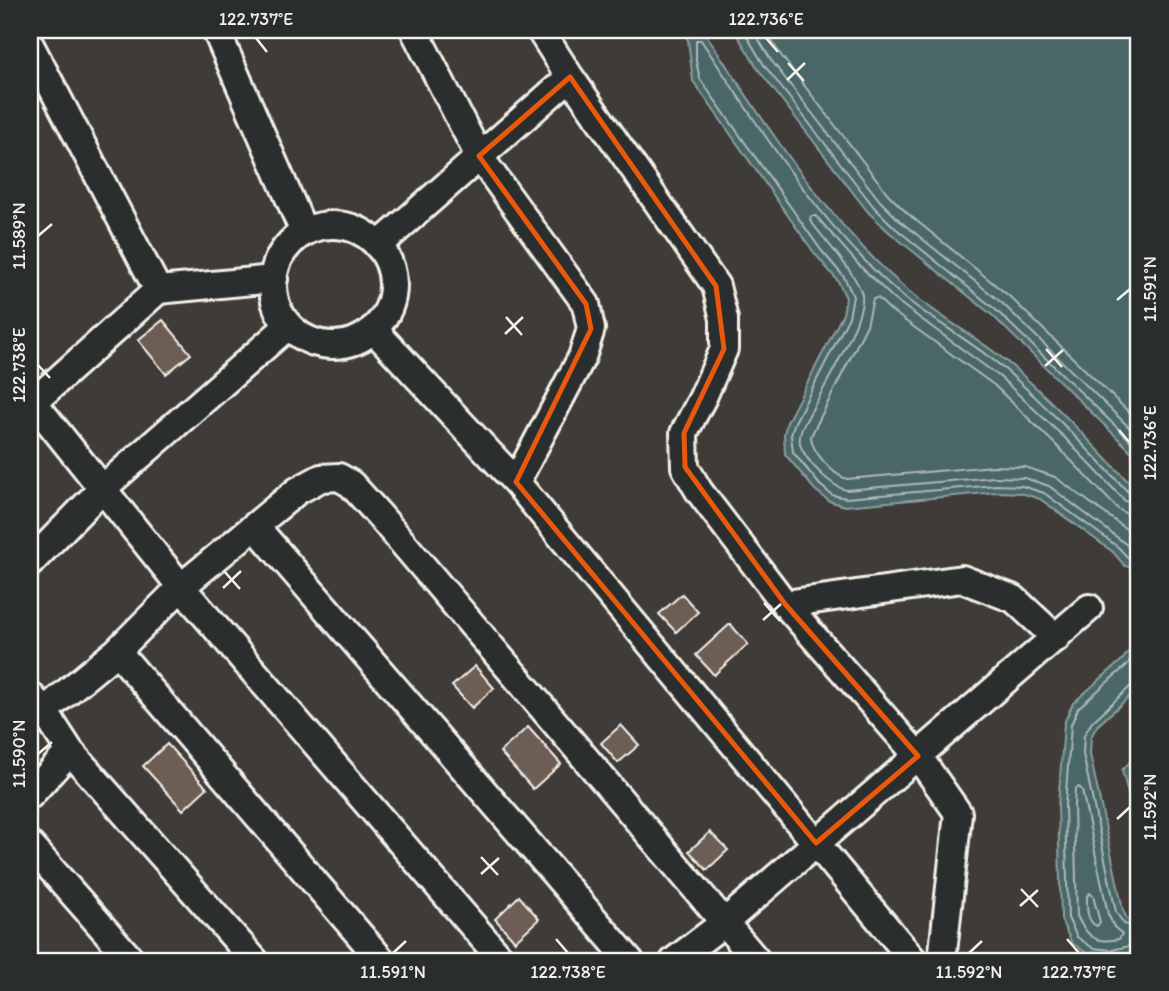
<svg xmlns="http://www.w3.org/2000/svg" width="1169" height="991" viewBox="0 0 1169 991" font-family="Itim,sans-serif">
  <style>
    .water { fill: #486669; stroke: #8d9e9c; stroke-width: 2 }
    .lines { fill: none; stroke-linecap: round; stroke-linejoin: round }
    .shore { stroke: #afb9b5; stroke-width: 2 }
    .stream { stroke: #8d9e9c; stroke-width: 7 }
    .building { fill: #6c5d54; stroke: #f4f1e8; stroke-width: 2 }
    .street-casing { stroke: #f4f1e8; stroke-width: 32 }
    .street { stroke: #2a2d2e; stroke-width: 26 }
    .marked { fill: none; stroke: #e8590c; stroke-width: 5; stroke-linejoin: round }
    .ticks { fill: none; stroke: #f4f1e8; stroke-width: 2.5 }
    .neatline { fill: none; stroke: #f4f1e8; stroke-width: 2.5 }
    .ticks-label { font-size: 18px; text-anchor: middle; fill: #f4f1e8 }
  </style>
  <rect width="100%" height="100%" fill="#3e3b39"/>
  <filter id="ink" filterUnits="userSpaceOnUse"><feTurbulence type="fractalNoise" baseFrequency=".0143" numOctaves="2"/><feDisplacementMap in="SourceGraphic" scale="14" xChannelSelector="R" yChannelSelector="G"/><feConvolveMatrix kernelMatrix="1 2 1 2 8 2 1 2 1" color-interpolation-filters="sRGB"/></filter>
  <g filter="url(#ink)">
    <path class="water" d="M682 30H703C763 120 822 216 905 288 938 317 978 337 1012 366 1057 405 1098 450 1139 493V568L1137 570 1125 566 1113 552 1040 499 1021 493 997 492 845 506 829 501 815 490 785 454 784 434 787 422 843 314 846 298 838 281 815 254 693 81 688 40Z
      M734 30H1139V459L992 315 889 232 868 212 758 69Z
      M1139 625V688L1097 726 1091 737 1090 754 1123 910 1127 919 1139 920V951L1111 957 1090 955 1072 943 1061 920 1058 806 1064 723 1073 703 1122 660 1132 647Z
      M1139 753V837L1122 770Z"/>
    <g class="lines">
      <path class="shore" d="M743 30 764 65 874 207 894 227 996 310 1139 449
        M753 30 771 60 880 201 900 221 1002 303 1139 437
        M765 30 780 54 888 194 907 213 1009 296 1139 422
        M1139 497 1131 495C1091 453 1051 410 1008 372 975 343 934 322 900 294 819 224 760 129 701 40H696V61L700 79 821 250 844 277 853 296 849 317 794 424 791 435 793 452 820 485 832 495 846 498 996 485 1022 486 1044 493 1118 547 1129 559 1139 563
        M1139 506 1125 501 1065 438 1000 377 894 299 858 264 816 216H811L810 220C823 239 858 275 862 295 866 320 815 402 802 428 800 434 798 443 802 449 809 464 831 486 846 490L995 477 1025 478 1049 486 1139 554
        M1139 517 1128 515 1118 509 1057 446 994 385 889 309 878 298 873 299 867 325 811 436C811 451 833 475 847 479L994 466 1025 467 1055 477 1129 531 1139 542
        M1139 647 1127 665 1078 708 1071 725 1065 806 1068 918 1077 937 1093 948 1111 950 1139 944
        M1139 683 1132 685 1092 722 1084 735 1083 754 1116 912 1124 924 1139 927
        M1079 787 1082 790 1108 914 1114 927 1122 934 1119 939C1096 944 1087 937 1077 916L1074 806 1075 789Z
        M1090 893 1093 896 1100 922 1097 926C1086 922 1087 907 1087 896Z"/>
      <path class="stream" d="M1137 570 1139 576"/>
    </g>
    <path class="building" d="M163 320 191 354 166 374 138 340Z
      M682 594 698 612 676 632 659 614Z
      M730 624 748 644 714 675 696 655Z
      M475 666 494 688 472 708 452 686Z
      M621 725 639 745 618 763 601 743Z
      M528 727 561 764 533 789 500 752Z
      M167 744 207 788 183 810 143 766Z
      M710 832 728 850 707 870 689 851Z
      M519 896 539 919 515 941 495 919Z"/>
    <g class="lines">
      <defs>
        <path id="street" d="M216 30 304 232
          M414 30 479 156 586 304 591 329 582 357 516 482
          M540 30 570 77 716 286 724 319V349L703 397 684 433 685 467 699 491 785 604 918 756 958 813 942 961
          M30 45 158 290
          M273 285a60 60 0 1 1 120 0a60 60 0 1 1-120 0Z
          M378 246 570 77
          M373 329 516 482 914 961
          M30 398 181 587 503 961
          M30 405 158 290 274 279
          M255 526 630 961
          M30 563 102 489 288 326
          M785 604 962 579 1014 599 1056 638
          M117 651 382 961
          M30 695 44 711 70 751 255 961
          M44 711 117 651 181 587 297 491 321 478 339 477 351 484 380 516 757 961
          M30 795 70 751
          M30 845 132 961
          M674 961 725 922 1089 608"/>
      </defs>
      <use href="#street" class="street-casing"/>
      <use href="#street" class="street"/>
    </g>
  </g>
  <path class="marked" d="M570 77 716 286 724 349 684 433 685 467 785 604 918 756 816 843 516 482 591 329 586 304 479 156Z"/>
  <path class="ticks" d="M256 38 267 52M766 38 778 52M788 63 804 81M787 80 805 63M38 236 52 224M1117 300 1130 289M506 317 522 335M505 334 523 317M1046 349 1062 367M38 365 50 378M1045 366 1063 350M1119 430 1130 443M224 571 240 589M223 588 241 571M764 603 780 621M763 620 781 604M38 754 52 742M1117 819 1130 807M481 857 498 875M481 874 499 858M1021 889 1038 907M1020 906 1038 890M556 939 568 953M1067 939 1079 953M393 953 406 941M969 953 982 941"/>
  <rect width="1169" height="991" fill="none" stroke="#2a2d2e" stroke-width="77"/>
  <rect x="38" y="38" width="1092" height="915" class="neatline"/>
  <g class="ticks-label">
    <text x="256" y="25">122.737°E</text>
    <text x="766" y="25">122.736°E</text>
    <text transform="translate(19 236) rotate(-90)" y="6">11.589°N</text>
    <text transform="translate(1150 289) rotate(-90)" y="6">11.591°N</text>
    <text transform="translate(19 365) rotate(-90)" y="6">122.738°E</text>
    <text transform="translate(1150 443) rotate(-90)" y="6">122.736°E</text>
    <text transform="translate(19 754) rotate(-90)" y="6">11.590°N</text>
    <text transform="translate(1150 807) rotate(-90)" y="6">11.592°N</text>
    <text x="393" y="978">11.591°N</text>
    <text x="568" y="978">122.738°E</text>
    <text x="969" y="978">11.592°N</text>
    <text x="1079" y="978">122.737°E</text>
  </g>
</svg>
